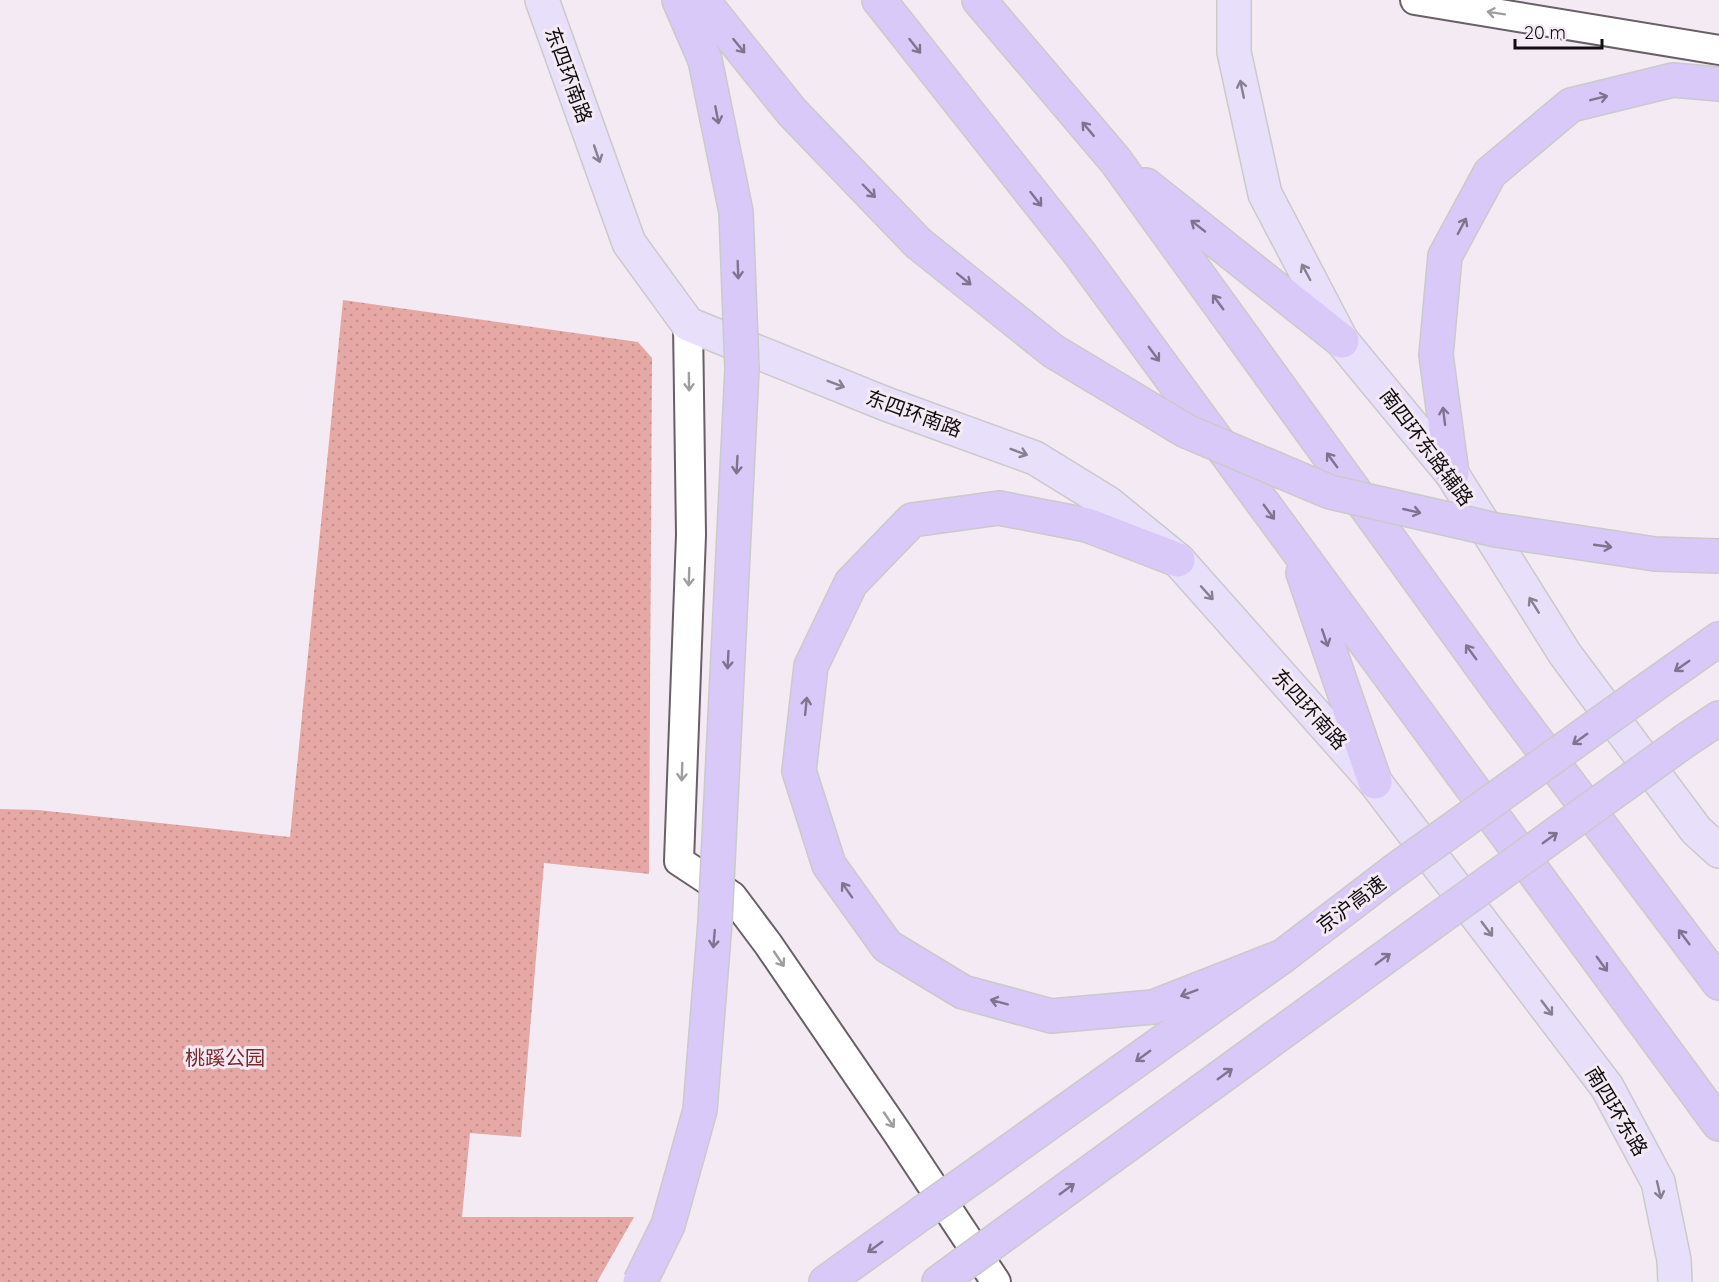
<svg xmlns="http://www.w3.org/2000/svg" width="1719" height="1282" viewBox="0 0 1719 1282" font-family="Quicksand,'Noto Sans SC',sans-serif">
  <style>
    .park { fill: url(#park-dots) }
    .lines { fill: none; stroke-linecap: round; stroke-linejoin: round }
    .minor-casing { stroke: #685f67; stroke-width: 32 }
    .major-casing { stroke: #cacaca; stroke-width: 36 }
    .highway-casing { stroke: #cacaca; stroke-width: 36 }
    .minor { stroke: #fff; stroke-width: 28 }
    .major { stroke: #e8dffb; stroke-width: 33 }
    .highway { stroke: #d9c9f9; stroke-width: 33 }
    .highway-bridge-casing { stroke: #cacaca; stroke-width: 36; stroke-linecap: butt }
    .highway-bridge { stroke: #d9c9f9; stroke-width: 33 }
    .oneway { stroke: #9f9e9f }
    .oneway2 { stroke: #7f7490 }
    .oneway3 { stroke: #878091 }
    .labels { text-anchor: middle; dominant-baseline: central; stroke-width: 6; stroke-linejoin: round; paint-order: stroke }
    .street-label { font-size: 20px; fill: #100d10; stroke: #f3eaf3 }
    .park-label { font-size: 20px; fill: #7b292c; stroke: #f3eaf3 }
  </style>
  <defs>
    <pattern id="park-dots" width="8" height="8" patternUnits="userSpaceOnUse" patternTransform="scale(1.5)"><rect width="8" height="8" fill="#e5a8a5"/><path d="M2 2h.1M6 6h.1" fill="none" stroke="#c38f8d" stroke-width="1.8" stroke-linecap="round"/></pattern>
  </defs>
  <rect width="100%" height="100%" fill="#f3eaf3"/>
  <path class="park" d="M343 300 638 342 652 358 649 874 544 863 521 1137 470 1133 462 1217H634L597 1282H0V809L38 810 290 837Z"/>
  <g class="lines">
    <defs>
      <path id="minor" d="M1415 0 1719 50
        M688 324 691 535 679 861 732 896 768 944 896 1131 996 1282"/>
      <path id="major" d="M542 0 629 243 688 324 886 404 1035 458 1108 503 1178 560 1375 782 1607 1087 1658 1182 1674 1260 1675 1282
        M1234 0V52L1265 194 1342 341 1452 474 1565 654 1696 830 1719 851"/>
      <path id="highway" d="M679 0 705 60 736 212
        M702 0 792 112 918 243
        M879 0 1080 254 1719 1124
        M979 0 1115 160 1505 699 1719 983
        M1146 185 1342 341
        M1452 474 1436 355 1445 256 1490 173 1571 105 1673 80 1719 84
        M1178 560 1087 525 999 508 912 520 851 583 811 666 799 771 829 865 887 946 963 992 1051 1016 1153 1007 1283 956
        M1303 573 1375 782
        M1644 692 1719 639
        M1686 740 1719 718
        M983 1170 1283 956 1393 872
        M1020 1223 1435 921
        M826 1282 922 1213
        M939 1282 965 1263"/>
    </defs>
    <use href="#minor" class="minor-casing"/>
    <use href="#major" class="major-casing"/>
    <use href="#highway" class="highway-casing"/>
    <use href="#minor" class="minor"/>
    <use href="#major" class="major"/>
    <use href="#highway" class="highway"/>
    <defs>
      <path id="highway-bridge" d="M918 243 1053 351 1186 431 1330 492 1496 530 1655 554 1719 556
        M1393 872 1644 692
        M1435 921 1686 740
        M922 1213 983 1170
        M965 1263 1020 1223
        M640 1282 668 1225 700 1110 715 922 742 369 736 212"/>
    </defs>
    <use href="#highway-bridge" class="highway-bridge-casing"/>
    <use href="#highway-bridge" class="highway-bridge"/>
  </g>
  <defs><path id="oneway-shaft" d="M-6 0H5M1.5-3L5.5 0L1.5 3" fill="none" stroke-width="1.6" stroke-linecap="round" stroke-linejoin="round" transform="scale(1.5)"/></defs>
  <g class="oneway">
    <use href="#oneway-shaft" transform="translate(1496 13) rotate(-171)"/>
    <use href="#oneway-shaft" transform="translate(689 382) rotate(89)"/>
    <use href="#oneway-shaft" transform="translate(689 577) rotate(92)"/>
    <use href="#oneway-shaft" transform="translate(682 772) rotate(92)"/>
    <use href="#oneway-shaft" transform="translate(779 959) rotate(56)"/>
    <use href="#oneway-shaft" transform="translate(889 1120) rotate(56)"/>
  </g>
  <g class="oneway2">
    <use href="#oneway-shaft" transform="translate(739 46) rotate(51)"/>
    <use href="#oneway-shaft" transform="translate(915 46) rotate(52)"/>
    <use href="#oneway-shaft" transform="translate(1599 98) rotate(-14)"/>
    <use href="#oneway-shaft" transform="translate(717 115) rotate(79)"/>
    <use href="#oneway-shaft" transform="translate(1088 129) rotate(-130)"/>
    <use href="#oneway-shaft" transform="translate(869 191) rotate(46)"/>
    <use href="#oneway-shaft" transform="translate(1036 199) rotate(52)"/>
    <use href="#oneway-shaft" transform="translate(1198 226) rotate(-142)"/>
    <use href="#oneway-shaft" transform="translate(1462 226) rotate(-62)"/>
    <use href="#oneway-shaft" transform="translate(738 270) rotate(88)"/>
    <use href="#oneway-shaft" transform="translate(964 279) rotate(39)"/>
    <use href="#oneway-shaft" transform="translate(1218 302) rotate(-126)"/>
    <use href="#oneway-shaft" transform="translate(1154 354) rotate(54)"/>
    <use href="#oneway-shaft" transform="translate(1444 416) rotate(-97)"/>
    <use href="#oneway-shaft" transform="translate(1332 460) rotate(-126)"/>
    <use href="#oneway-shaft" transform="translate(737 465) rotate(93)"/>
    <use href="#oneway-shaft" transform="translate(1412 511) rotate(13)"/>
    <use href="#oneway-shaft" transform="translate(1269 512) rotate(54)"/>
    <use href="#oneway-shaft" transform="translate(1603 546) rotate(8)"/>
    <use href="#oneway-shaft" transform="translate(1325 638) rotate(71)"/>
    <use href="#oneway-shaft" transform="translate(1471 652) rotate(-126)"/>
    <use href="#oneway-shaft" transform="translate(728 660) rotate(93)"/>
    <use href="#oneway-shaft" transform="translate(1682 666) rotate(145)"/>
    <use href="#oneway-shaft" transform="translate(806 706) rotate(-84)"/>
    <use href="#oneway-shaft" transform="translate(1580 739) rotate(144)"/>
    <use href="#oneway-shaft" transform="translate(1550 838) rotate(-36)"/>
    <use href="#oneway-shaft" transform="translate(847 890) rotate(-125)"/>
    <use href="#oneway-shaft" transform="translate(1684 937) rotate(-127)"/>
    <use href="#oneway-shaft" transform="translate(714 939) rotate(95)"/>
    <use href="#oneway-shaft" transform="translate(1383 959) rotate(-36)"/>
    <use href="#oneway-shaft" transform="translate(1602 964) rotate(54)"/>
    <use href="#oneway-shaft" transform="translate(1189 993) rotate(159)"/>
    <use href="#oneway-shaft" transform="translate(999 1002) rotate(-165)"/>
    <use href="#oneway-shaft" transform="translate(1143 1056) rotate(144)"/>
    <use href="#oneway-shaft" transform="translate(1225 1074) rotate(-36)"/>
    <use href="#oneway-shaft" transform="translate(1067 1189) rotate(-36)"/>
    <use href="#oneway-shaft" transform="translate(875 1247) rotate(144)"/>
  </g>
  <g class="oneway3">
    <use href="#oneway-shaft" transform="translate(1242 89) rotate(-102)"/>
    <use href="#oneway-shaft" transform="translate(597 154) rotate(71)"/>
    <use href="#oneway-shaft" transform="translate(1306 272) rotate(-118)"/>
    <use href="#oneway-shaft" transform="translate(836 384) rotate(21)"/>
    <use href="#oneway-shaft" transform="translate(1019 452) rotate(20)"/>
    <use href="#oneway-shaft" transform="translate(1207 593) rotate(48)"/>
    <use href="#oneway-shaft" transform="translate(1534 605) rotate(-122)"/>
    <use href="#oneway-shaft" transform="translate(1487 929) rotate(53)"/>
    <use href="#oneway-shaft" transform="translate(1547 1008) rotate(53)"/>
    <use href="#oneway-shaft" transform="translate(1659 1190) rotate(77)"/>
  </g>
  <g class="labels">
    <g class="street-label">
      <text transform="translate(569 75) rotate(70)">东四环南路</text>
      <text transform="translate(914 413) rotate(20)">东四环南路</text>
      <text transform="translate(1427 447) rotate(53)">南四环东路辅路</text>
      <text transform="translate(1310 709) rotate(48)">东四环南路</text>
      <text transform="translate(1351 904) rotate(-37)">京沪高速</text>
      <text transform="translate(1617 1111) rotate(59)">南四环东路</text>
    </g>
    <g class="park-label">
      <text x="225" y="1057">桃蹊公园</text>
    </g>
  </g>
  <path d="M1515 39v9h87v-9" fill="none" stroke="#100d10" stroke-width="3"/>
  <text x="1524" y="39" font-size="18" fill="#100d10" stroke="#f3eaf3" stroke-width="4.5" paint-order="stroke">20 m</text>
</svg>
